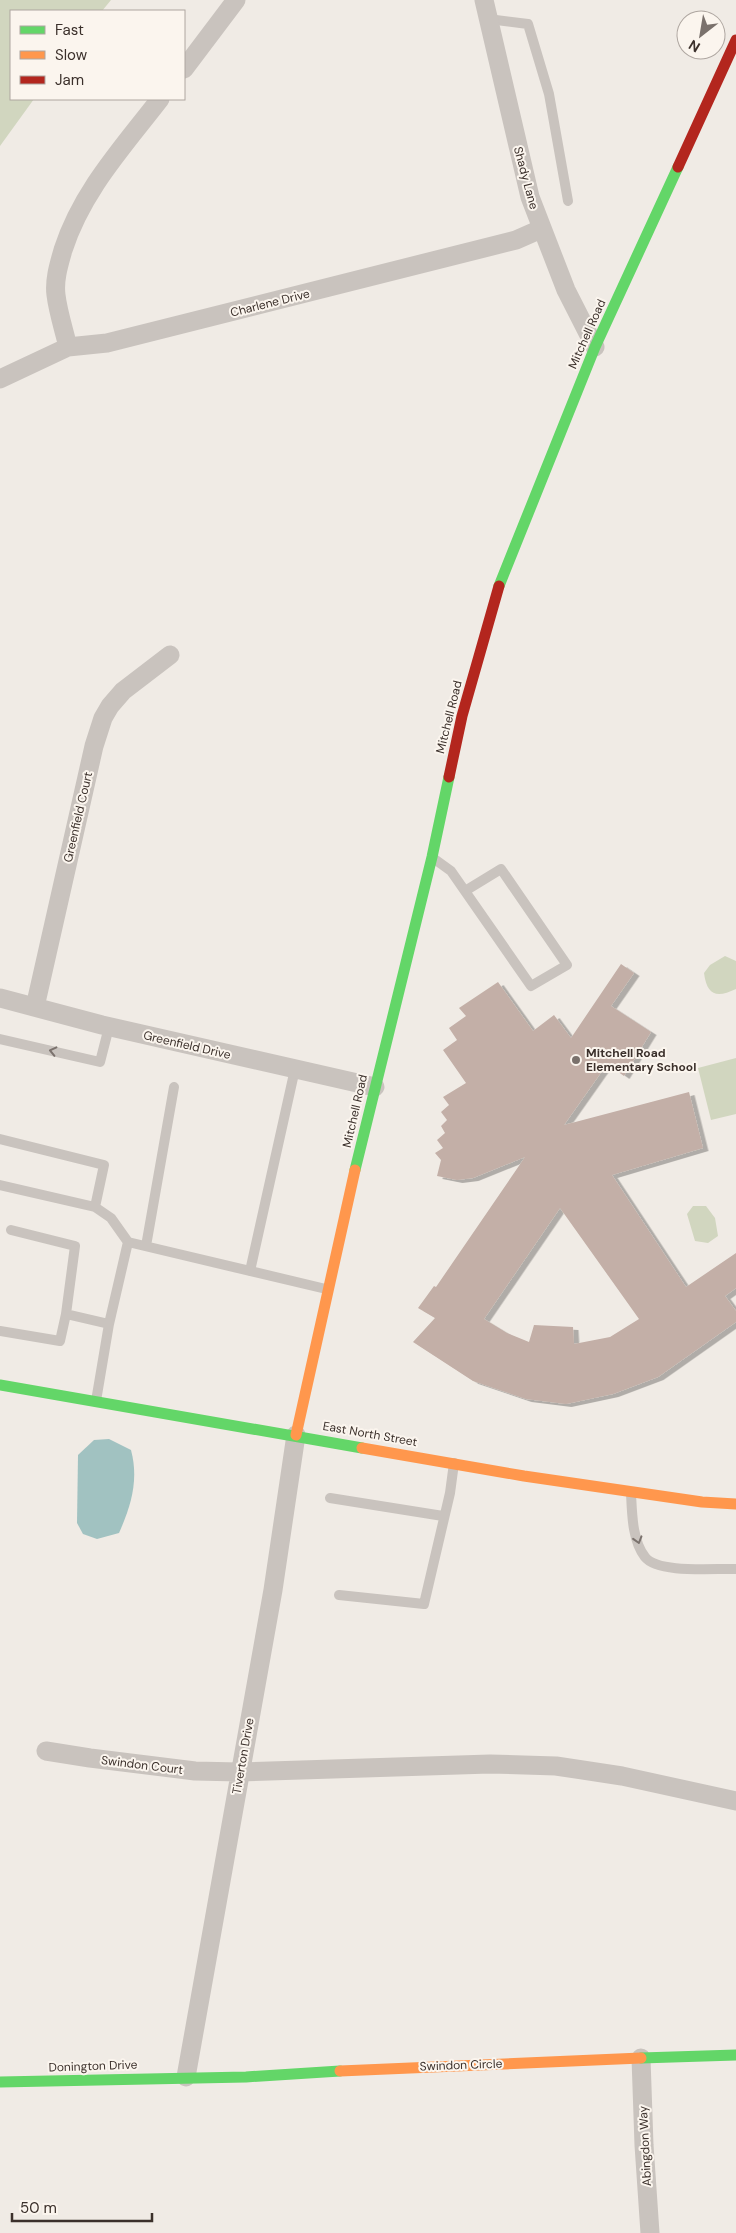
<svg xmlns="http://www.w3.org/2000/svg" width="736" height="2233" viewBox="0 0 736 2233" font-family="'DM Sans',sans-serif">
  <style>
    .green { fill: #d1d6bf }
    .water { fill: #a1c2c1 }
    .building { fill: #c3afa7; fill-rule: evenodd; filter: url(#shadow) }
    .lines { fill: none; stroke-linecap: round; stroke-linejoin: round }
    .lane { stroke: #c9c3be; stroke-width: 10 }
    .street { stroke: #c9c3be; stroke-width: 19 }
    .fast { stroke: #63d668; stroke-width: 11 }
    .slow { stroke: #ff974d; stroke-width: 11 }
    .jam { stroke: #b3261e; stroke-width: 11 }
    .oneway { stroke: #7b726d }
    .poi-dot { fill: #7a716c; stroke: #fbf5ee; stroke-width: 2 }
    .labels { text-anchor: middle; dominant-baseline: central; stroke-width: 4; stroke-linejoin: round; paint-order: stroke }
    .street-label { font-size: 12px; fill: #3b302b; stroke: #fbf5ee }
    .poi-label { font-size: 12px; font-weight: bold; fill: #3b302b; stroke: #fbf5ee; text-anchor: start }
  </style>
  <defs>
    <filter id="shadow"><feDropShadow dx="5.5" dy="3" stdDeviation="0" flood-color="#0004"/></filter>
  </defs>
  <rect width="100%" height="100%" fill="#f0ebe5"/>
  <path class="green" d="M0 0H111L102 11H11V99H34L0 146Z
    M725 956 736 961V989C717 998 707 996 704 973L710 965Z
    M736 1058V1114L711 1120 698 1068Z
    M693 1206H706L715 1218 718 1236 708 1243 695 1241 687 1214Z"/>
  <path class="water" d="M109 1439 131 1450C139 1480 131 1506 119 1533L97 1539 83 1534 77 1523 78 1455 94 1440Z"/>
  <path class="building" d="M621 964 634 973 611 1006 651 1032 624 1076 607 1064 564 1125 689 1092 703 1148 612 1175 686 1287 736 1253V1288L725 1296 736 1311V1322L658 1377 613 1394 566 1404 526 1399 473 1381 413 1342 435 1318 418 1308 434 1286 436 1287 525 1157 473 1178 457 1180 437 1176 441 1160 435 1153 443 1148 437 1140 445 1133 441 1126 447 1120 441 1112 449 1105 443 1097 466 1083 443 1050 457 1040 449 1028 466 1016 459 1008 498 982 533 1031 554 1015 571 1038ZM560 1208 639 1319 610 1337 574 1344 573 1327 534 1325 529 1342 507 1333 484 1319Z"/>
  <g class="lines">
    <path class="lane" d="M488 19 528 24 549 94 568 201
      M433 858 451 871 531 986 567 965 501 869 465 891
      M0 1039 100 1062 109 1027
      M0 1139 104 1165 95 1207
      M0 1185 95 1207 111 1218 128 1242
      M11 1230 75 1246 66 1314
      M146 1246 174 1087
      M250 1271 295 1069
      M0 1331 60 1341 66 1314 109 1324
      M96 1401 109 1324 128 1242 326 1289
      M631 1493C632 1512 632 1541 645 1557 658 1574 716 1568 736 1569
      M330 1498 443 1516
      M339 1595 424 1604 450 1493 454 1463"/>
    <path class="street" d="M484 0 530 197 566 290 595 347
      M184 69 236 0
      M68 347C64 330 58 312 56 295 54 280 59 264 63 250 82 191 123 147 160 99
      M0 379 68 347 107 343 516 240 541 229
      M0 998 102 1025 375 1087
      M35 1007 94 746 103 718 110 706 123 691 170 655
      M46 1751 90 1758 195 1771 239 1772 490 1764 556 1766 622 1776 736 1801
      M641 2058 644 2145 650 2233
      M186 2077 273 1590 296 1435"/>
    <path class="fast" d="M499 586 595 347 678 167
      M355 1170 432 857 449 777
      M0 1385 362 1448
      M641 2058 736 2055
      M0 2082 246 2077 340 2071"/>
    <path class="slow" d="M296 1435 355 1170
      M362 1448 524 1476 702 1502 736 1504
      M340 2071 641 2058"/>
    <path class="jam" d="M678 167 736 40
      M449 777 462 716 499 586"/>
  </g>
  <defs><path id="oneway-chevron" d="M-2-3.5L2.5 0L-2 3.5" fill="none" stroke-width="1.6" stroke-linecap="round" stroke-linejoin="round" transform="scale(1.25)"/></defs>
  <g class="oneway">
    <use href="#oneway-chevron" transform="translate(53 1051) rotate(-167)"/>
    <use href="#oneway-chevron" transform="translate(638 1540) rotate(73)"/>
  </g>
  <circle class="poi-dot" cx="576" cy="1060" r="5"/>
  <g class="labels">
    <g class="street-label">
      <text transform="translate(526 178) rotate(75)">Shady Lane</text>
      <text transform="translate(270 303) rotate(-14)">Charlene Drive</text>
      <text transform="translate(587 334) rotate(-66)">Mitchell Road</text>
      <text transform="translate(449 717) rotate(-76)">Mitchell Road</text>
      <text transform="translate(78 817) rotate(-77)">Greenfield Court</text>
      <text transform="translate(187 1045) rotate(13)">Greenfield Drive</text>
      <text transform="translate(355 1111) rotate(-77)">Mitchell Road</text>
      <text transform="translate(370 1434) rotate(10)">East North Street</text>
      <text transform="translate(243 1756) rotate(-80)">Tiverton Drive</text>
      <text transform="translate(142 1765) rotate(7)">Swindon Court</text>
      <text transform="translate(461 2065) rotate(-2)">Swindon Circle</text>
      <text transform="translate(93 2066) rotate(-2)">Donington Drive</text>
      <text transform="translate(645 2146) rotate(-93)">Abingdon Way</text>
    </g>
    <g class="poi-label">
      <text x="586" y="1053">Mitchell Road<tspan x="586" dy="14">Elementary School</tspan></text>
    </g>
  </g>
  <rect x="10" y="10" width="175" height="90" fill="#fbf5ee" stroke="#aea6a0"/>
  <rect x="20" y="26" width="25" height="8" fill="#63d668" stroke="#aea6a0"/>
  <text x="55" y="35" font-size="15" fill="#3b302b">Fast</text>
  <rect x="20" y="51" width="25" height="8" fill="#ff974d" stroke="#aea6a0"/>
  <text x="55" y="60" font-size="15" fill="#3b302b">Slow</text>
  <rect x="20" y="76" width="25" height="8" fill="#b3261e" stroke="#aea6a0"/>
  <text x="55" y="85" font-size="15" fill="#3b302b">Jam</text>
  <g transform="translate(701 35) rotate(211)"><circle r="24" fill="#fbf5ee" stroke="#aea6a0"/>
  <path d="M0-4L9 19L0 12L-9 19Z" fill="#7a716c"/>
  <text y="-8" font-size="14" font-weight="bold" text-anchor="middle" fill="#3b302b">N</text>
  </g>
  <path d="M12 2213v8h140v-8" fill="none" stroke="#3b302b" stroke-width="2.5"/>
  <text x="20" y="2213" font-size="15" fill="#3b302b" stroke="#fbf5ee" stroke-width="4" paint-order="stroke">50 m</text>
</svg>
